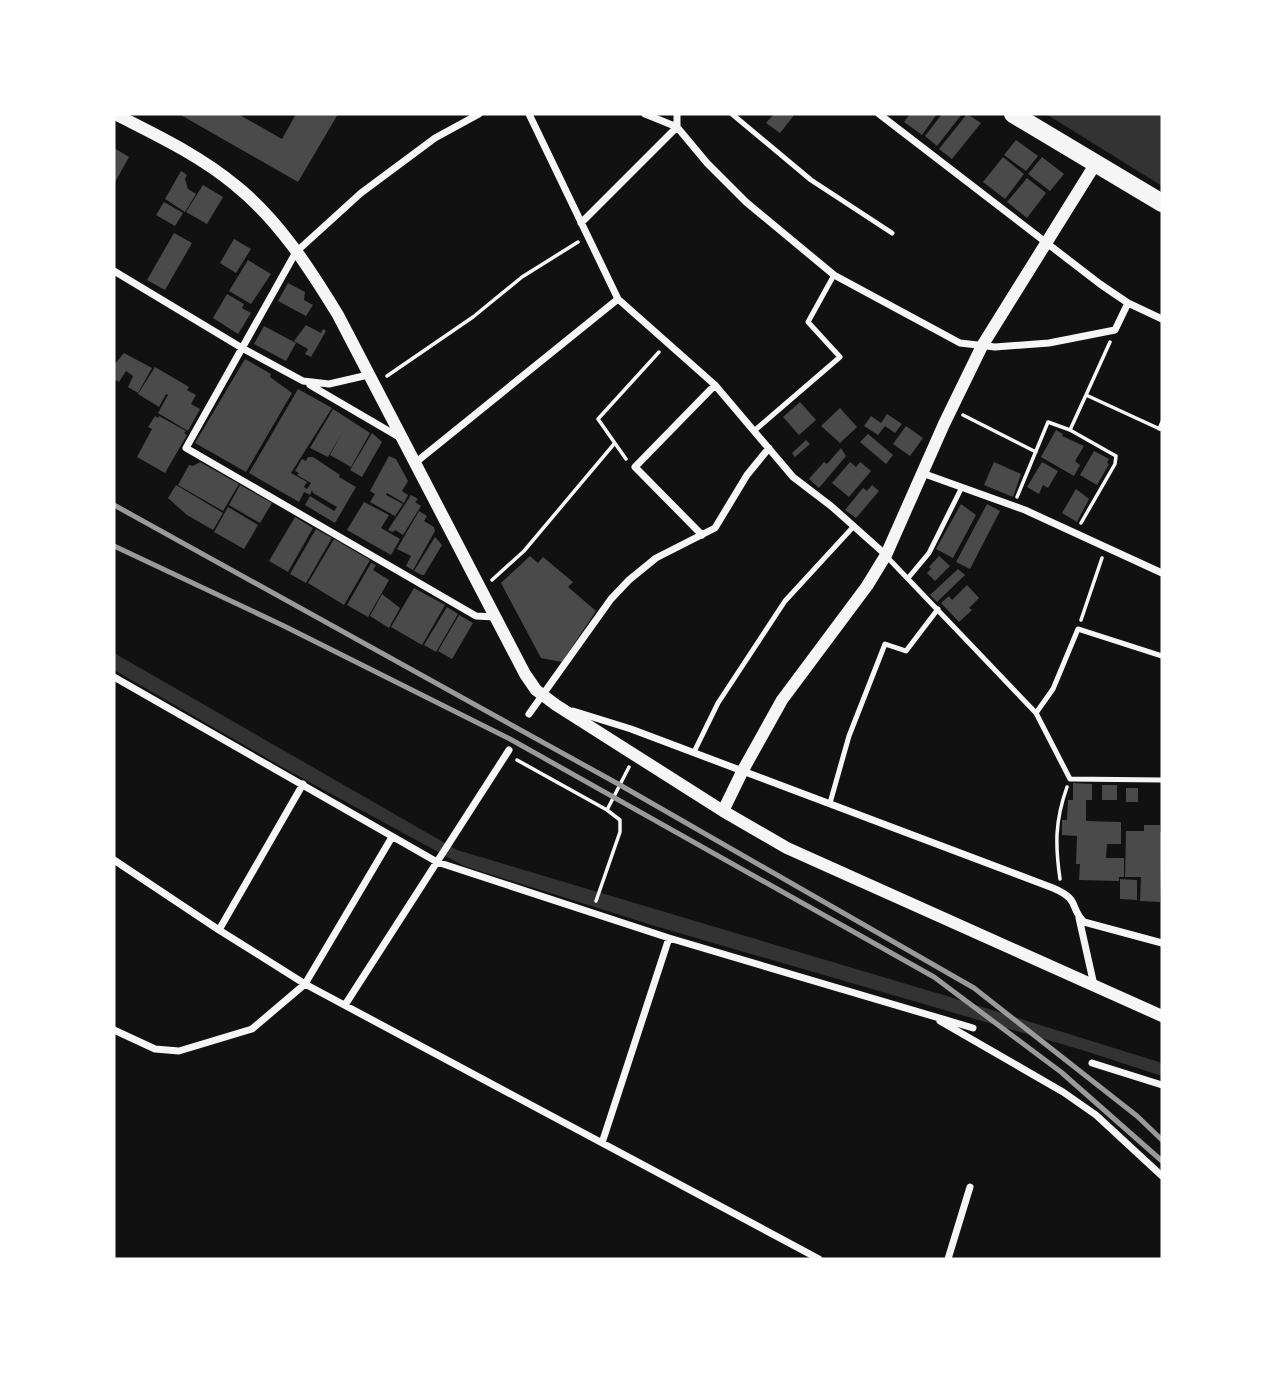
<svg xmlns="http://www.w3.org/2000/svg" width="1276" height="1373" viewBox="0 0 1276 1373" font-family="'Exo 2',sans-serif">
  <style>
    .water { fill: #333 }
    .building { fill: #4a4a4a }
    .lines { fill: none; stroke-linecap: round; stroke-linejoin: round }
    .path { stroke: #f5f5f5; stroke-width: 3.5 }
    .service { stroke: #f5f5f5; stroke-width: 5 }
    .minor { stroke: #f5f5f5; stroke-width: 7 }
    .tertiary { stroke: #f5f5f5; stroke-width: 12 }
    .trunk { stroke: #f5f5f5; stroke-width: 18 }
    .rail { stroke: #9a9a9a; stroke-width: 5 }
  </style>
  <rect width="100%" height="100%" fill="#111"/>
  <path class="water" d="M1046 114H1162V186Z
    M114 653 457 850 950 997 1162 1063V1076L1082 1050 655 926 464 866 289 771 114 670Z"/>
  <path class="building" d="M179 114H238L282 139 296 114H338L298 182Z
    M774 114H795L780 133 766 123Z
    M910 114H937L922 135 904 122Z
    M942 114H962L937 146 925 136Z
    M967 114 981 123 952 159 939 149Z
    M1016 140 1038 156 1026 171 1004 155Z
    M114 148 129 157 114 184Z
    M1003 157 1024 174 1005 199 983 182Z
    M1042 157 1064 174 1050 191 1028 174Z
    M181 171 187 175 185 179 188 189 196 194 185 212 165 199Z
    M1027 178 1046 193 1027 218 1007 202Z
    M203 185 223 197 207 224 186 212Z
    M164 202 183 213 175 226 156 215Z
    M174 233 192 243 165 290 147 280Z
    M234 239 251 249 236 273 220 263Z
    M248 260 271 274 251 304 229 291Z
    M288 283 305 292 304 300 313 305 306 316 278 301Z
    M227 294 244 304 242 308 251 313 238 334 213 318Z
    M306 325 321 333 323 329 326 331 311 357 305 354 308 349 294 341Z
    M264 326 296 343 286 361 254 344Z
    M124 353 152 368 138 393 128 387 133 376 126 371 119 382 114 379V365Z
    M245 359 271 374 270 377 292 393 246 472 195 443Z
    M155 367 189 387 187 390 196 395 191 404 200 409 188 431 158 413 168 395 166 394 159 407 138 394Z
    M298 389 332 408 291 473 307 482 304 487 307 489 311 483 297 475 299 473 295 471 302 459 306 461 308 457H313L340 475 339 477 356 487 335 523 305 505 310 496 334 511 337 507 313 493 312 490 310 495 304 492 299 502 249 473Z
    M800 402 816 420 799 435 783 417Z
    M840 408 857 427 840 443 821 426Z
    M333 409 370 433 351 467 330 455 343 431 328 457 310 448Z
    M887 414 902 424 895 433 885 426 878 435 864 426 871 416 881 423Z
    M155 416 158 418 159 416 186 431 184 433 187 435 165 473 137 457 152 429 148 427Z
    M906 426 923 438 910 456 893 444Z
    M1056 430 1063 434 1062 436 1084 446 1075 461 1080 465 1074 476 1041 457Z
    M372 433 382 442 362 477 350 470Z
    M868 434 893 455 886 464 860 442Z
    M806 440 810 444 795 457 792 453Z
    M841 448 846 456 819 488 809 479 824 462 827 464Z
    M1094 451 1109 459 1107 463 1109 464 1097 485 1080 475Z
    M389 456 396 459 408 481 402 491 408 495 404 503 387 493 386 495 403 504 395 516 370 502 375 494 370 491Z
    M200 462 239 484 223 511 178 485 189 465 193 466Z
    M850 462 856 467 860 462 871 471 849 497 832 483Z
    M994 462 1021 474 1013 497 984 485Z
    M1042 462 1058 471 1048 488 1043 485 1039 494 1027 487Z
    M176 485 223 513 213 530 187 515 168 498Z
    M240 485 272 503 260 523 229 505Z
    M872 485 879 491 856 518 845 510 863 488 867 491Z
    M1076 489 1089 499 1077 522 1062 513Z
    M411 495 418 499 415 502 421 506 403 535 395 530 393 532 388 530Z
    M364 502 389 515 381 528 400 539 391 555 347 530Z
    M961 504 976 515 953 558 936 549Z
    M987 504 1000 511 970 569 956 562Z
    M228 507 258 525 244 549 214 532Z
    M419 511 427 516 424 521 434 527 435 531 413 570 406 566 411 556 397 549Z
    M295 517 313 528 288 572 269 561Z
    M316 529 332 538 306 583 290 574Z
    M435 537 442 545 424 575H422L414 571Z
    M334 539 370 560 344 605 308 583Z
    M530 556 538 563 543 557 573 582 568 587 596 611 562 662 541 658 501 583Z
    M939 556 950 566 935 581 927 573 931 569 929 567Z
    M371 563 376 565 373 570 389 580 368 617 347 605Z
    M958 569 965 575 937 602 930 595Z
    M967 585 979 598 969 608 972 610 959 622 941 603 949 596 952 600Z
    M414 588 445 605 422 645 391 627Z
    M382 594 400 608 389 628 370 616Z
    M447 607 458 614 436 652 424 645Z
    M459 615 473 623 452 659 438 651Z
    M1073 783 1092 784V800H1086V821L1121 822V844H1107L1106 858H1124V877H1119V881L1079 880 1080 864H1076L1077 836 1062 835V820H1067L1068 800H1073Z
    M1102 785H1117V800H1102Z
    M1126 788H1138V802H1126Z
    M1144 825H1160V832H1162L1160 902 1140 901 1141 877H1125L1126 831H1144Z
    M1120 879 1137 880V900L1120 899Z"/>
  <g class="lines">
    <path class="path" d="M1110 342 1086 395 1162 430
      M387 376 473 317 522 277 578 242
      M963 415 1036 452
      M1159 429 1162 422
      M1070 430 1086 395
      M626 459 598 419 659 352
      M1017 497 1048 422 1070 430 1116 456 1115 464 1081 523
      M492 580 524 551 614 444
      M1081 620 1102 558
      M517 760 607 810
      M1060 879C1055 844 1055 821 1067 787
      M596 901 620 832V820L607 810 629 767"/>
    <path class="service" d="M732 114 811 180 892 233
      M754 431 840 357 808 322 834 275
      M887 557 1036 713 1070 779 1162 780
      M909 577 929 553 962 487
      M1036 713 1053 689 1078 629 1162 656
      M694 752 718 703 785 601 854 526
      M830 803 849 736 885 644 906 651 938 609"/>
    <path class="minor" d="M479 114 435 138 361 193 296 252 186 448 476 616 494 617
      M529 114 618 299
      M645 114 677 127 707 163 746 202 834 275 960 343 995 347 1049 343 1115 330 1128 303
      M879 114 1100 284 1128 303 1162 319
      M581 223 677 127V114
      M114 271 242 348 303 381 329 384 368 375
      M310 385 399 437
      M415 463 618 299 715 385 793 477 831 506 886 555
      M922 473 1025 510 1162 573
      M702 535 635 467 715 385
      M114 677 437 862 669 938 973 1028
      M573 711 631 729 1053 888C1081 900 1069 907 1084 922L1162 943
      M529 714 611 599 629 580 656 558 715 528 747 475 769 448
      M114 860 219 930 303 784
      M1079 918 1094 985
      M219 930 305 984 392 837
      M345 1005 509 750
      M940 1021 1063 1092 1096 1115 1162 1176
      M114 1030 155 1049 179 1051 252 1029 305 984 819 1259
      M1092 1063 1162 1085
      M602 1143 669 938
      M948 1259 970 1187"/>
    <path class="tertiary" d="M115 114C156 135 199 155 235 185 278 219 310 269 338 315L525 674 536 690 556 705 723 811 787 848 1162 1016
      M723 811 743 770 782 700 867 586 886 555 944 424 982 346 1096 163"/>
    <path class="trunk" d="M1013 114 1162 203"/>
    <path class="rail" d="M114 505 620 785 974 988 1137 1116 1162 1140
      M114 546 284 626 510 739 934 977 1061 1072 1162 1161"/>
  </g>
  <rect width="1276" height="1373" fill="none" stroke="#ffffff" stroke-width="231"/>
</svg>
